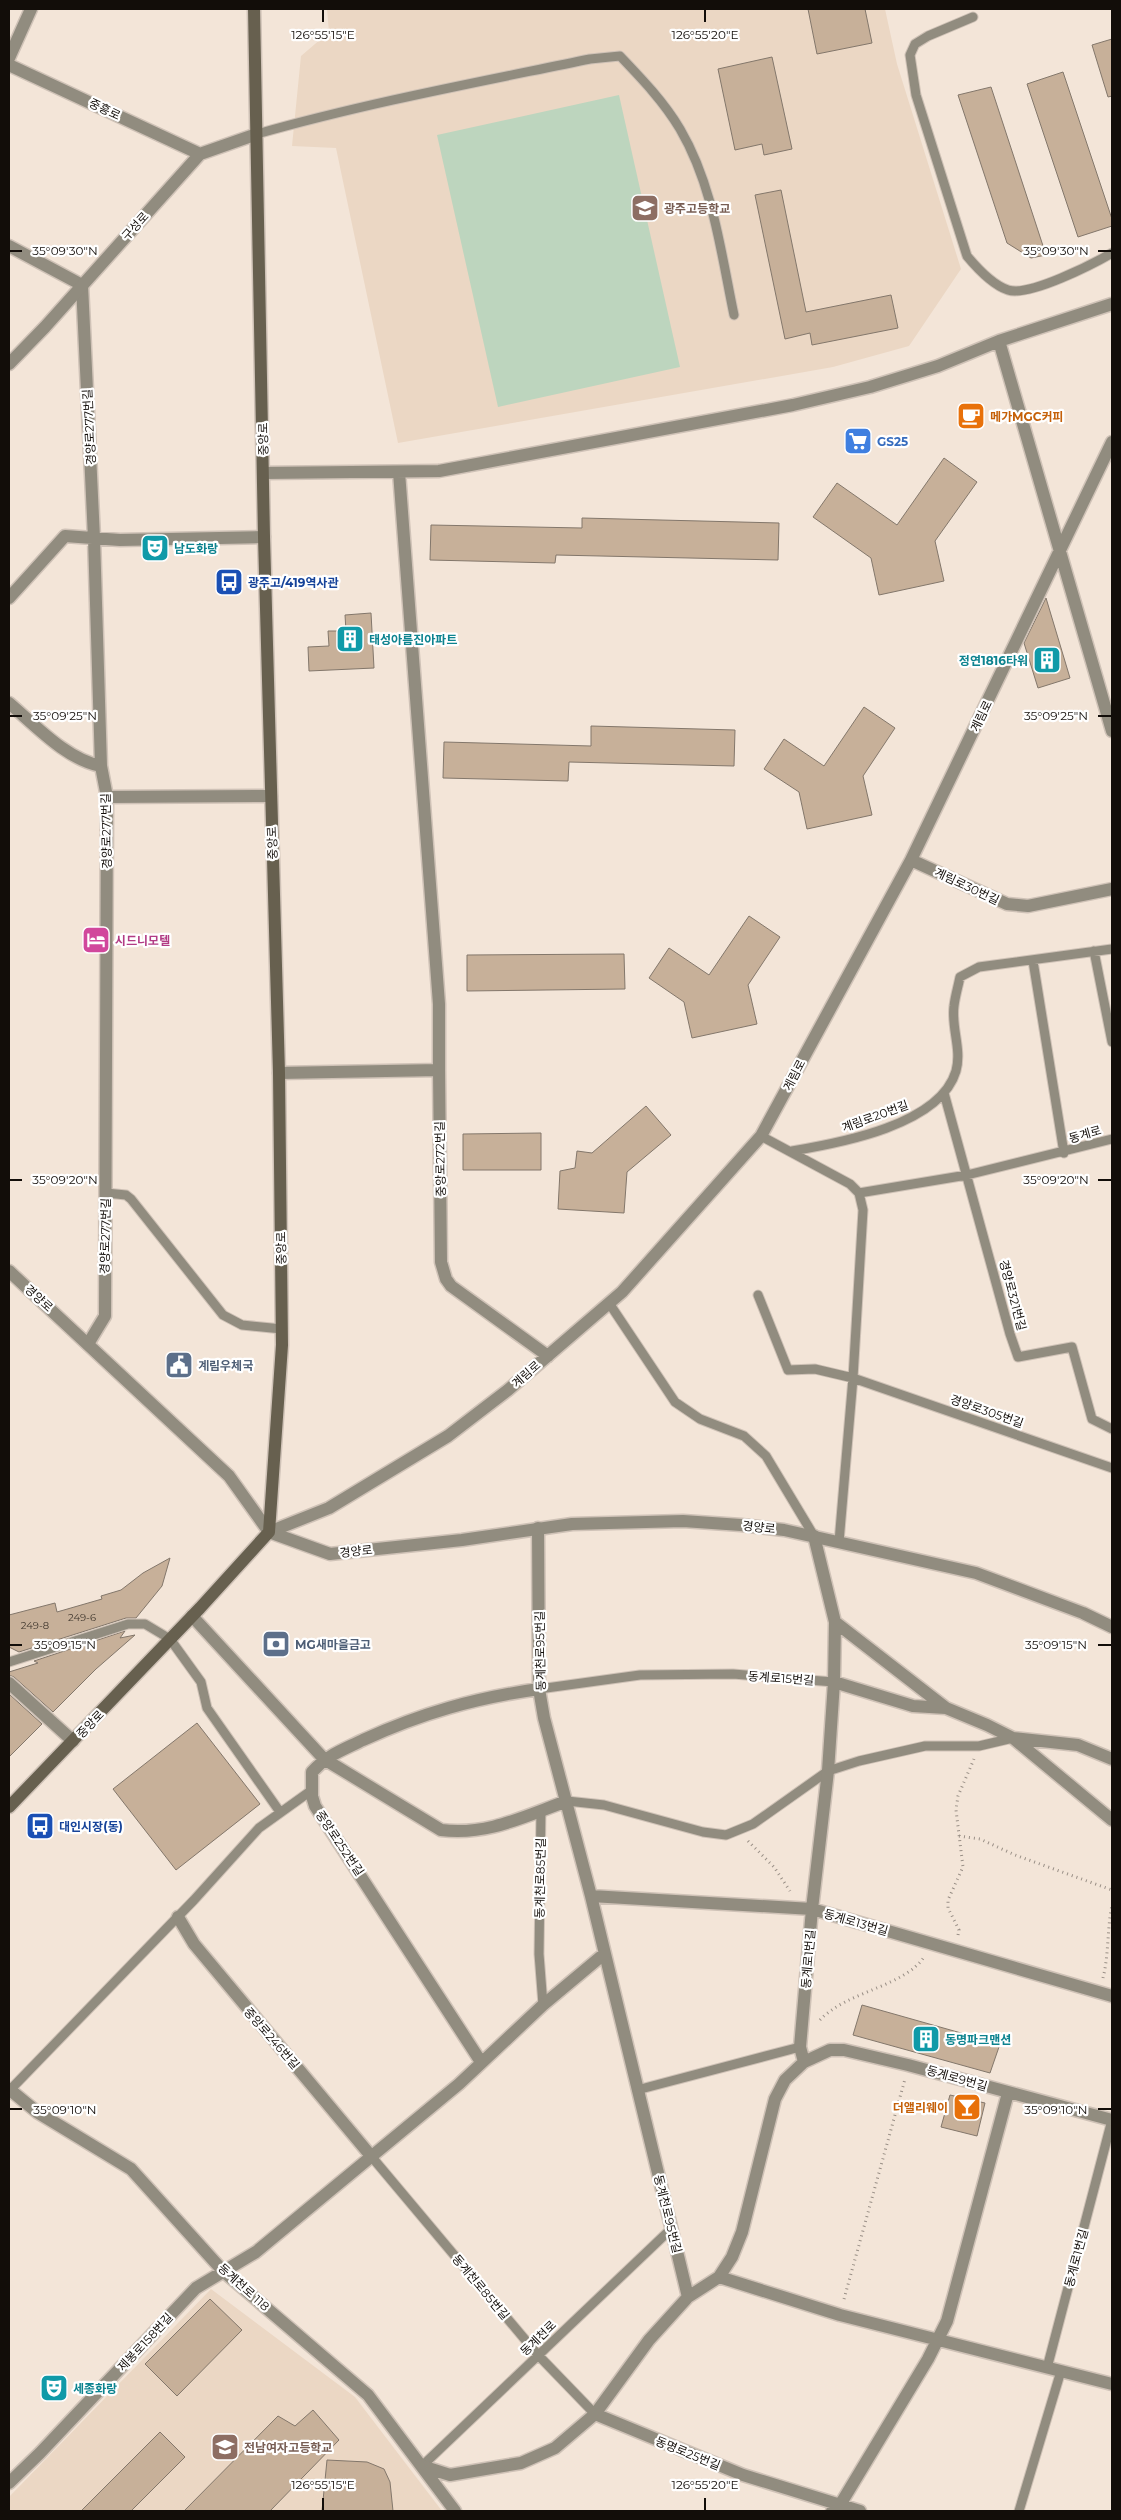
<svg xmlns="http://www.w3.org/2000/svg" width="1121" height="2520" viewBox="0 0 1121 2520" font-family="Montserrat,'Noto Sans KR',sans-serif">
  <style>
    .built { fill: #ebd7c4 }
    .pitch { fill: #bdd5be }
    .building { fill: #c7b099; stroke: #83776b }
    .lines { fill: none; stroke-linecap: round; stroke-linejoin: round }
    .service-casing { stroke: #cfc2b7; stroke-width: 11 }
    .minor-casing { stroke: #cfc2b7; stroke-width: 15 }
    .tertiary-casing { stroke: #cfc2b7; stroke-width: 15 }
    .secondary-casing { stroke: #cfc2b7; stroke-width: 15 }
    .path { stroke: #998f86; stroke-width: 3; stroke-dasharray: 1 4; stroke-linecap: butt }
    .service { stroke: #918c7f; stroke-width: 9 }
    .minor { stroke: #918c7f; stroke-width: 12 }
    .tertiary { stroke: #918c7f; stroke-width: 12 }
    .secondary { stroke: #67604f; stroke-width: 12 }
    .ticks { fill: none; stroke: #120d09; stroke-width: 2 }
    .labels { text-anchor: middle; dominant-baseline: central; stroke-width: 4.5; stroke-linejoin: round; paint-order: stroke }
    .number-label { font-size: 10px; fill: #3f362d }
    .street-label { font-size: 12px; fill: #120d09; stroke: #fff }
    .education-label { font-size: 12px; font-weight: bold; fill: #785e54; stroke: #fff; text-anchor: start }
    .food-label { font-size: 12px; font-weight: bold; fill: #c56008; stroke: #fff; text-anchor: start }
    .shop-label { font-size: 12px; font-weight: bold; fill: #366cbe; stroke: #fff; text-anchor: start }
    .culture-label { font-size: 12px; font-weight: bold; fill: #0d838f; stroke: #fff; text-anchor: start }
    .transit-label { font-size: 12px; font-weight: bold; fill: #164399; stroke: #fff; text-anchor: start }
    .hotel-label { font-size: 12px; font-weight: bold; fill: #b23c85; stroke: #fff; text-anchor: start }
    .service-label { font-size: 12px; font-weight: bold; fill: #4e5e75; stroke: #fff; text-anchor: start }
    .ticks-label { font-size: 12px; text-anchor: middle; fill: #120d09; stroke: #fff; stroke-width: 4.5; stroke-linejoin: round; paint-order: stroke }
  </style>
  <rect width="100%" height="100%" fill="#f3e5d8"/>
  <path class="built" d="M327 9H885L897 64 961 269 909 346 833 367 398 443 336 148 292 146 301 56 329 32Z
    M211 2289 355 2397 442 2511H9V2497Z"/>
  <path class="pitch" d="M619 95 680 367 498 407 437 135Z"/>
  <path class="building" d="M808 9H865L872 43 817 54Z
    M1112 39V96L1108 97 1092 45Z
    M772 57 792 149 764 155 762 144 735 150 718 69Z
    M1063 72 1112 219V226L1078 237 1027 84Z
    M991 87 1046 255 1031 258 1007 243 958 95Z
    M781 190 806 312 891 295 898 328 812 345 810 333 785 339 755 195Z
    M944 458 977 482 935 541 944 581 879 595 871 558 813 517 837 483 897 525Z
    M582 518 779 523 778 560 556 555 555 563 430 560 431 525 582 528Z
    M1046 598 1070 678 1038 688 1024 643Z
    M371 613 374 668 309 671 308 647 329 646 328 631H346L345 615Z
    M864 707 895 728 863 776 872 815 807 829 799 792 764 769 784 739 824 766Z
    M591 726 735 730 734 766 569 762 568 781 443 778 444 742 591 746Z
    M749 916 780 937 748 985 757 1024 692 1038 684 1002 649 978 669 948 709 975Z
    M624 954 625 989 467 991V955Z
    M646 1106 671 1135 627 1172 624 1213 558 1209 560 1171 575 1168 577 1151 592 1153Z
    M541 1133V1170H463V1134Z
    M170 1558 162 1586 136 1618H126L19 1652 9 1647V1615L55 1603 57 1612 102 1599 101 1596 121 1590 143 1573Z
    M125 1631 120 1638 135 1635 96 1669 53 1712 14 1677 9 1675V1672L38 1663 34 1661Z
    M9 1694 42 1724 9 1757Z
    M197 1723 260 1804 176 1870 113 1789Z
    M862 2005 1000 2044 990 2073 853 2035Z
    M950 2095 985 2103 977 2136 941 2127Z
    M210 2299 242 2330 177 2396 145 2364Z
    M313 2410 339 2440 270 2511H184L278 2416 295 2426Z
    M160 2432 185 2457 131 2511H81Z
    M327 2460 367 2462 384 2469 390 2482 393 2511H322Z"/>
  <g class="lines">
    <defs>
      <path id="service" d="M973 17 928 36 915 44 910 55 916 95 967 256C977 268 993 285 1008 290 1029 297 1093 264 1112 253
        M257 134C366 103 479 82 590 59L620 56C642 79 664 102 680 129 713 185 721 253 734 315
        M1094 951 1112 1042
        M1033 961 1064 1153
        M944 1093 1010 1334 1018 1357 1072 1347 1092 1419 1112 1429
        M761 1136 850 1184 859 1193 863 1210 853 1378 839 1542
        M792 1151C840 1143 940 1125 956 1071 962 1049 951 1028 954 1006 955 997 958 987 960 977L979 967 1112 949
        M106 1193 126 1195 131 1199 223 1315 242 1325 282 1329
        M859 1193 967 1175 1112 1139
        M758 1295 788 1370 815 1369 853 1378 1112 1468
        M609 1303 675 1402 700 1419 744 1436 766 1456 814 1536
        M9 1662 128 1624H145L170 1639 201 1682 207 1708 280 1812
        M539 1689 640 1675 733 1674 834 1682
        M567 1801 604 1805 703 1832 726 1835 753 1824 828 1771 859 1761 925 1746H979L1013 1738
        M541 1810 539 1954 543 2005
        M10 2090 194 1900 259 1828 312 1790
        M637 2090 800 2047
        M371 2156 538 2355 595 2414
        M1047 2368 1112 2120
        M422 2466 672 2228
        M1019 2511 1061 2371"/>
      <path id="minor" d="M9 58 31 9
        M9 246 82 285 94 538 101 766 107 797 105 1316 88 1344
        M999 341 1112 731
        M399 472 439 1004V1070
        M264 473 439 471 793 405 870 387 938 366 999 341 1112 304
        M9 598 65 536 120 540 264 537
        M9 703C35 725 67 760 101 766
        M107 797 271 796
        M911 860 1007 904 1028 906 1112 889
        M279 1073 439 1070 441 1262 446 1279 451 1286 548 1356
        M538 1528 539 1689 544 1718 591 1896 688 2297
        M269 1532 329 1508 448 1436 508 1390 622 1292 761 1136 911 860 1112 442
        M814 1536 835 1622 946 1708
        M192 1616 324 1759 441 1830C487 1836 525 1816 567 1801
        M834 1682 913 1706 946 1708 987 1725 1013 1738 1112 1820
        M9 1683 73 1741
        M1013 1738 1078 1745 1112 1759
        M591 1896 812 1909 1112 1996
        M178 1917 194 1944 371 2156
        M481 2062 315 1806 312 1796V1772C327 1755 343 1750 363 1740 422 1713 475 1698 539 1689
        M804 2062 830 2050H844L908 2065 1112 2120
        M9 2089 37 2112 131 2169 223 2271 368 2395 455 2511
        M719 2277 840 2315 1112 2384
        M595 2414 743 2475 860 2511
        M422 2466 450 2475 521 2463 555 2448 595 2414 649 2340 688 2297 719 2277 732 2257 742 2232 775 2099 785 2080 804 2062 800 2047 812 1909 828 1771 834 1682 835 1622
        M9 2483 40 2453 196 2288 256 2252 459 2084 543 2005 604 1954
        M832 2511 840 2505 928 2359 947 2321 1008 2093"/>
      <path id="tertiary" d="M9 65 200 154
        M9 364 45 327 200 154 257 134
        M9 1271 229 1476 269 1532 330 1554 462 1540 572 1524 683 1521 741 1525 784 1530 976 1573 1083 1613 1112 1627"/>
      <path id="secondary" d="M9 1807 200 1608 269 1532 282 1345 279 1073 264 537 254 9"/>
    </defs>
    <use href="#service" class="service-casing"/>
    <use href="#minor" class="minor-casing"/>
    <use href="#tertiary" class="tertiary-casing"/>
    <use href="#secondary" class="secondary-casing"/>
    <path class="path" d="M959 1836 980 1839 1015 1855 1112 1890
      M748 1841 774 1867 790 1891
      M958 1935 959 1930 948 1908V1900L963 1867 956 1810 958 1796 974 1759
      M1103 1978C1109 1954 1107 1929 1112 1905
      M820 2020C847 1991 904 1987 924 1957
      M844 2299 905 2079"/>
    <use href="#service" class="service"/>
    <use href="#minor" class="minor"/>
    <use href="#tertiary" class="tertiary"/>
    <use href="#secondary" class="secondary"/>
  </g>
  <path class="ticks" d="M323 10V22M705 10V22M10 251H22M1098 251H1111M10 716H22M1098 716H1111M10 1180H22M1098 1180H1111M10 1645H22M1098 1645H1111M10 2109H22M1098 2109H1111M323 2498V2510M705 2498V2510"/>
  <defs>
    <symbol id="school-square" viewBox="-11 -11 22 22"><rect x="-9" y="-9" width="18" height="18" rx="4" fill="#8d6e63" stroke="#fff"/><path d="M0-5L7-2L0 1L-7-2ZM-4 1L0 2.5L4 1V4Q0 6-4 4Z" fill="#fff"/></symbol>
    <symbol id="cafe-square" viewBox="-11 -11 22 22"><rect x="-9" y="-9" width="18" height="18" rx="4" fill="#e8710a" stroke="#fff"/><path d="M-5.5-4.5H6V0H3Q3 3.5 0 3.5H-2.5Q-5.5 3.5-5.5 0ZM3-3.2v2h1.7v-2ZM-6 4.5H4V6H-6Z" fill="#fff"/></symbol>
    <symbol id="supermarket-square" viewBox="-11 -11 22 22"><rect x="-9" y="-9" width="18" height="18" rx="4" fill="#3f7fe0" stroke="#fff"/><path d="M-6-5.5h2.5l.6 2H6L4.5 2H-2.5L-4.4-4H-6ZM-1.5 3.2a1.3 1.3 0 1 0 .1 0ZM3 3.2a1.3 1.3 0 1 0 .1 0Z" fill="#fff"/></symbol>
    <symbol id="theatre-square" viewBox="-11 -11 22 22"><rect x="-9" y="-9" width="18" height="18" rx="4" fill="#0f9aa8" stroke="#fff"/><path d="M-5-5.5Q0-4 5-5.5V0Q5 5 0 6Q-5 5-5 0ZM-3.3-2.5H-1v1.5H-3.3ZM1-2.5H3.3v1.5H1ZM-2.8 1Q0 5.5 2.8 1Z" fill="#fff"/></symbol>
    <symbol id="bus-square" viewBox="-11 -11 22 22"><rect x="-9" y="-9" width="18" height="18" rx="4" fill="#1a4fb4" stroke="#fff"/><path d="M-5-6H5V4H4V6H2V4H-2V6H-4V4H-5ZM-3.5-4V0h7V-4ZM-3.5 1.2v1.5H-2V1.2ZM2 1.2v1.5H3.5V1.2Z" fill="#fff"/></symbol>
    <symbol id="building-square" viewBox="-11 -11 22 22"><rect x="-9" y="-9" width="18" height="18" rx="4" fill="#0f9aa8" stroke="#fff"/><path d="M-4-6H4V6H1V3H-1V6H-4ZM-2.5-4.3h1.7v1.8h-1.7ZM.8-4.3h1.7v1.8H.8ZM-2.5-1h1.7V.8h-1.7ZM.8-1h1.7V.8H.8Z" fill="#fff"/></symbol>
    <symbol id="hotel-square" viewBox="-11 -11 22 22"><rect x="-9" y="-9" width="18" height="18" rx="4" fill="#d1479c" stroke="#fff"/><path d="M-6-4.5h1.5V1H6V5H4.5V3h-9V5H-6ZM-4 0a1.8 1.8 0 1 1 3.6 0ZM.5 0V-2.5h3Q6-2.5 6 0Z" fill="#fff"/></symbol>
    <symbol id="civic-square" viewBox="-11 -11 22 22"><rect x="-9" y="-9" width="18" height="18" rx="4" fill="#5c6f8a" stroke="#fff"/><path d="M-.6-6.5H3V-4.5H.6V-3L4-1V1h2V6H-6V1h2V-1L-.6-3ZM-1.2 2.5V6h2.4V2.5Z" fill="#fff"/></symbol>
    <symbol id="bank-square" viewBox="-11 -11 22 22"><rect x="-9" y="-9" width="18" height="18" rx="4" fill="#5c6f8a" stroke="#fff"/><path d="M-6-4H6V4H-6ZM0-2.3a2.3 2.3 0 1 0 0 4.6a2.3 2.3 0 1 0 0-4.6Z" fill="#fff"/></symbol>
    <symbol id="bar-square" viewBox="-11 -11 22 22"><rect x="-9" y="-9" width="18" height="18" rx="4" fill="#e8710a" stroke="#fff"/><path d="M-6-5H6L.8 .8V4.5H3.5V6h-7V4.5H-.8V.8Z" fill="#fff"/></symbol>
  </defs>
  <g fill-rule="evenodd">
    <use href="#school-square" x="629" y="192" width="32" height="32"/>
    <use href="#cafe-square" x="955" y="400" width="32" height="32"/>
    <use href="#supermarket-square" x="842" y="425" width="32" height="32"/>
    <use href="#theatre-square" x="139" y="532" width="32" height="32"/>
    <use href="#bus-square" x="213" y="566" width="32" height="32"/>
    <use href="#building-square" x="334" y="623" width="32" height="32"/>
    <use href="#building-square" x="1031" y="644" width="32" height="32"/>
    <use href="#hotel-square" x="80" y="924" width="32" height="32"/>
    <use href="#civic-square" x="163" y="1349" width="32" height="32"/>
    <use href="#bank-square" x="260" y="1628" width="32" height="32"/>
    <use href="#bus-square" x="24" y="1810" width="32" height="32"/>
    <use href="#building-square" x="910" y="2023" width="32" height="32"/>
    <use href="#bar-square" x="951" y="2091" width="32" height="32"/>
    <use href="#theatre-square" x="38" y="2372" width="32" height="32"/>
    <use href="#school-square" x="209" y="2431" width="32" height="32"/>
  </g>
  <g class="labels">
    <g class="number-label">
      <text x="82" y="1617">249-6</text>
      <text x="35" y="1625">249-8</text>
    </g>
    <g class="street-label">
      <text transform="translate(105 109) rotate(25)">중흥로</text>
      <text transform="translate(135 226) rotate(-48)">구성로</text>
      <text transform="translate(89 427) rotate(-93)">경양로277번길</text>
      <text transform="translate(263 439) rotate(-91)">중앙로</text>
      <text transform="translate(981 716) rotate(-64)">계림로</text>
      <text transform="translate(106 831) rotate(-91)">경양로277번길</text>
      <text transform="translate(272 843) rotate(-92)">중앙로</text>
      <text transform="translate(967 886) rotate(25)">계림로30번길</text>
      <text transform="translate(794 1075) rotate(-62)">계림로</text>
      <text transform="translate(875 1116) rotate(-20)">계림로20번길</text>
      <text transform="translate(1085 1134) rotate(-16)">동계로</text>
      <text transform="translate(440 1159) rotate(-91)">중앙로272번길</text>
      <text transform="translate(105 1236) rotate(-89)">경양로277번길</text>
      <text transform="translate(281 1248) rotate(-91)">중앙로</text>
      <text transform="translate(1013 1295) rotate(75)">경양로321번길</text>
      <text transform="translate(39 1298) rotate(42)">경양로</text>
      <text transform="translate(526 1374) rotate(-41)">계림로</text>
      <text transform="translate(987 1411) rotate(19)">경양로305번길</text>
      <text transform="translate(759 1527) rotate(6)">경양로</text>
      <text transform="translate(356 1551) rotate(-6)">경양로</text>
      <text transform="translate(540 1651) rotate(-91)">동계천로95번길</text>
      <text transform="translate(781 1678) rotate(4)">동계로15번길</text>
      <text transform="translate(90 1724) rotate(-46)">중앙로</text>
      <text transform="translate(340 1843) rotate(56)">중앙로252번길</text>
      <text transform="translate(540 1878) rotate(-89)">동계천로85번길</text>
      <text transform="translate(856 1922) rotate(16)">동계로13번길</text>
      <text transform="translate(808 1959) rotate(-85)">동계로1번길</text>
      <text transform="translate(272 2038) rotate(49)">중앙로246번길</text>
      <text transform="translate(957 2078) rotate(16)">동계로9번길</text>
      <text transform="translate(668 2214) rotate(76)">동계천로95번길</text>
      <text transform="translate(1076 2258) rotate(-75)">동계로1번길</text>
      <text transform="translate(244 2287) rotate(42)">동계천로 118</text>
      <text transform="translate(481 2287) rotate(50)">동계천로85번길</text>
      <text transform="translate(538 2338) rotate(-44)">동계천로</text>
      <text transform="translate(145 2342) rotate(-47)">제봉로158번길</text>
      <text transform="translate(688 2453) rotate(22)">동명로25번길</text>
    </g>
    <g class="education-label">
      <text x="664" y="208">광주고등학교</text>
      <text x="244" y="2447">전남여자고등학교</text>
    </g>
    <g class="food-label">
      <text x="990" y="416">메가MGC커피</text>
      <text x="948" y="2107" text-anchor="end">더앨리웨이</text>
    </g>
    <g class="shop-label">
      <text x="877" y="441">GS25</text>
    </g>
    <g class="culture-label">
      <text x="174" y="548">남도화랑</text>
      <text x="369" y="639">태성아름진아파트</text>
      <text x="1028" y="660" text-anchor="end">정연1816타워</text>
      <text x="945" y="2039">동명파크맨션</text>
      <text x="73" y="2388">세종화랑</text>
    </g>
    <g class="transit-label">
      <text x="248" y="582">광주고/419역사관</text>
      <text x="59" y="1826">대인시장(동)</text>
    </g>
    <g class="hotel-label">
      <text x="115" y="940">시드니모텔</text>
    </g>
    <g class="service-label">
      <text x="198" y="1365">계림우체국</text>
      <text x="295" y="1644">MG새마을금고</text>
    </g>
  </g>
  <g class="ticks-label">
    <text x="323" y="39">126°55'15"E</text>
    <text x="705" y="39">126°55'20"E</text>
    <text x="65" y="255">35°09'30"N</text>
    <text x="1056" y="255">35°09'30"N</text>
    <text x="65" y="720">35°09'25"N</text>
    <text x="1056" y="720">35°09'25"N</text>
    <text x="65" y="1184">35°09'20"N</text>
    <text x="1056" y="1184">35°09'20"N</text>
    <text x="65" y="1649">35°09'15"N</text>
    <text x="1056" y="1649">35°09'15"N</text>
    <text x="65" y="2114">35°09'10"N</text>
    <text x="1056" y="2114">35°09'10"N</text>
    <text x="323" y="2489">126°55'15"E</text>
    <text x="705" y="2489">126°55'20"E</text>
  </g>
  <rect width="1121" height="2520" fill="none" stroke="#120d09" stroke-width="20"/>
</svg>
